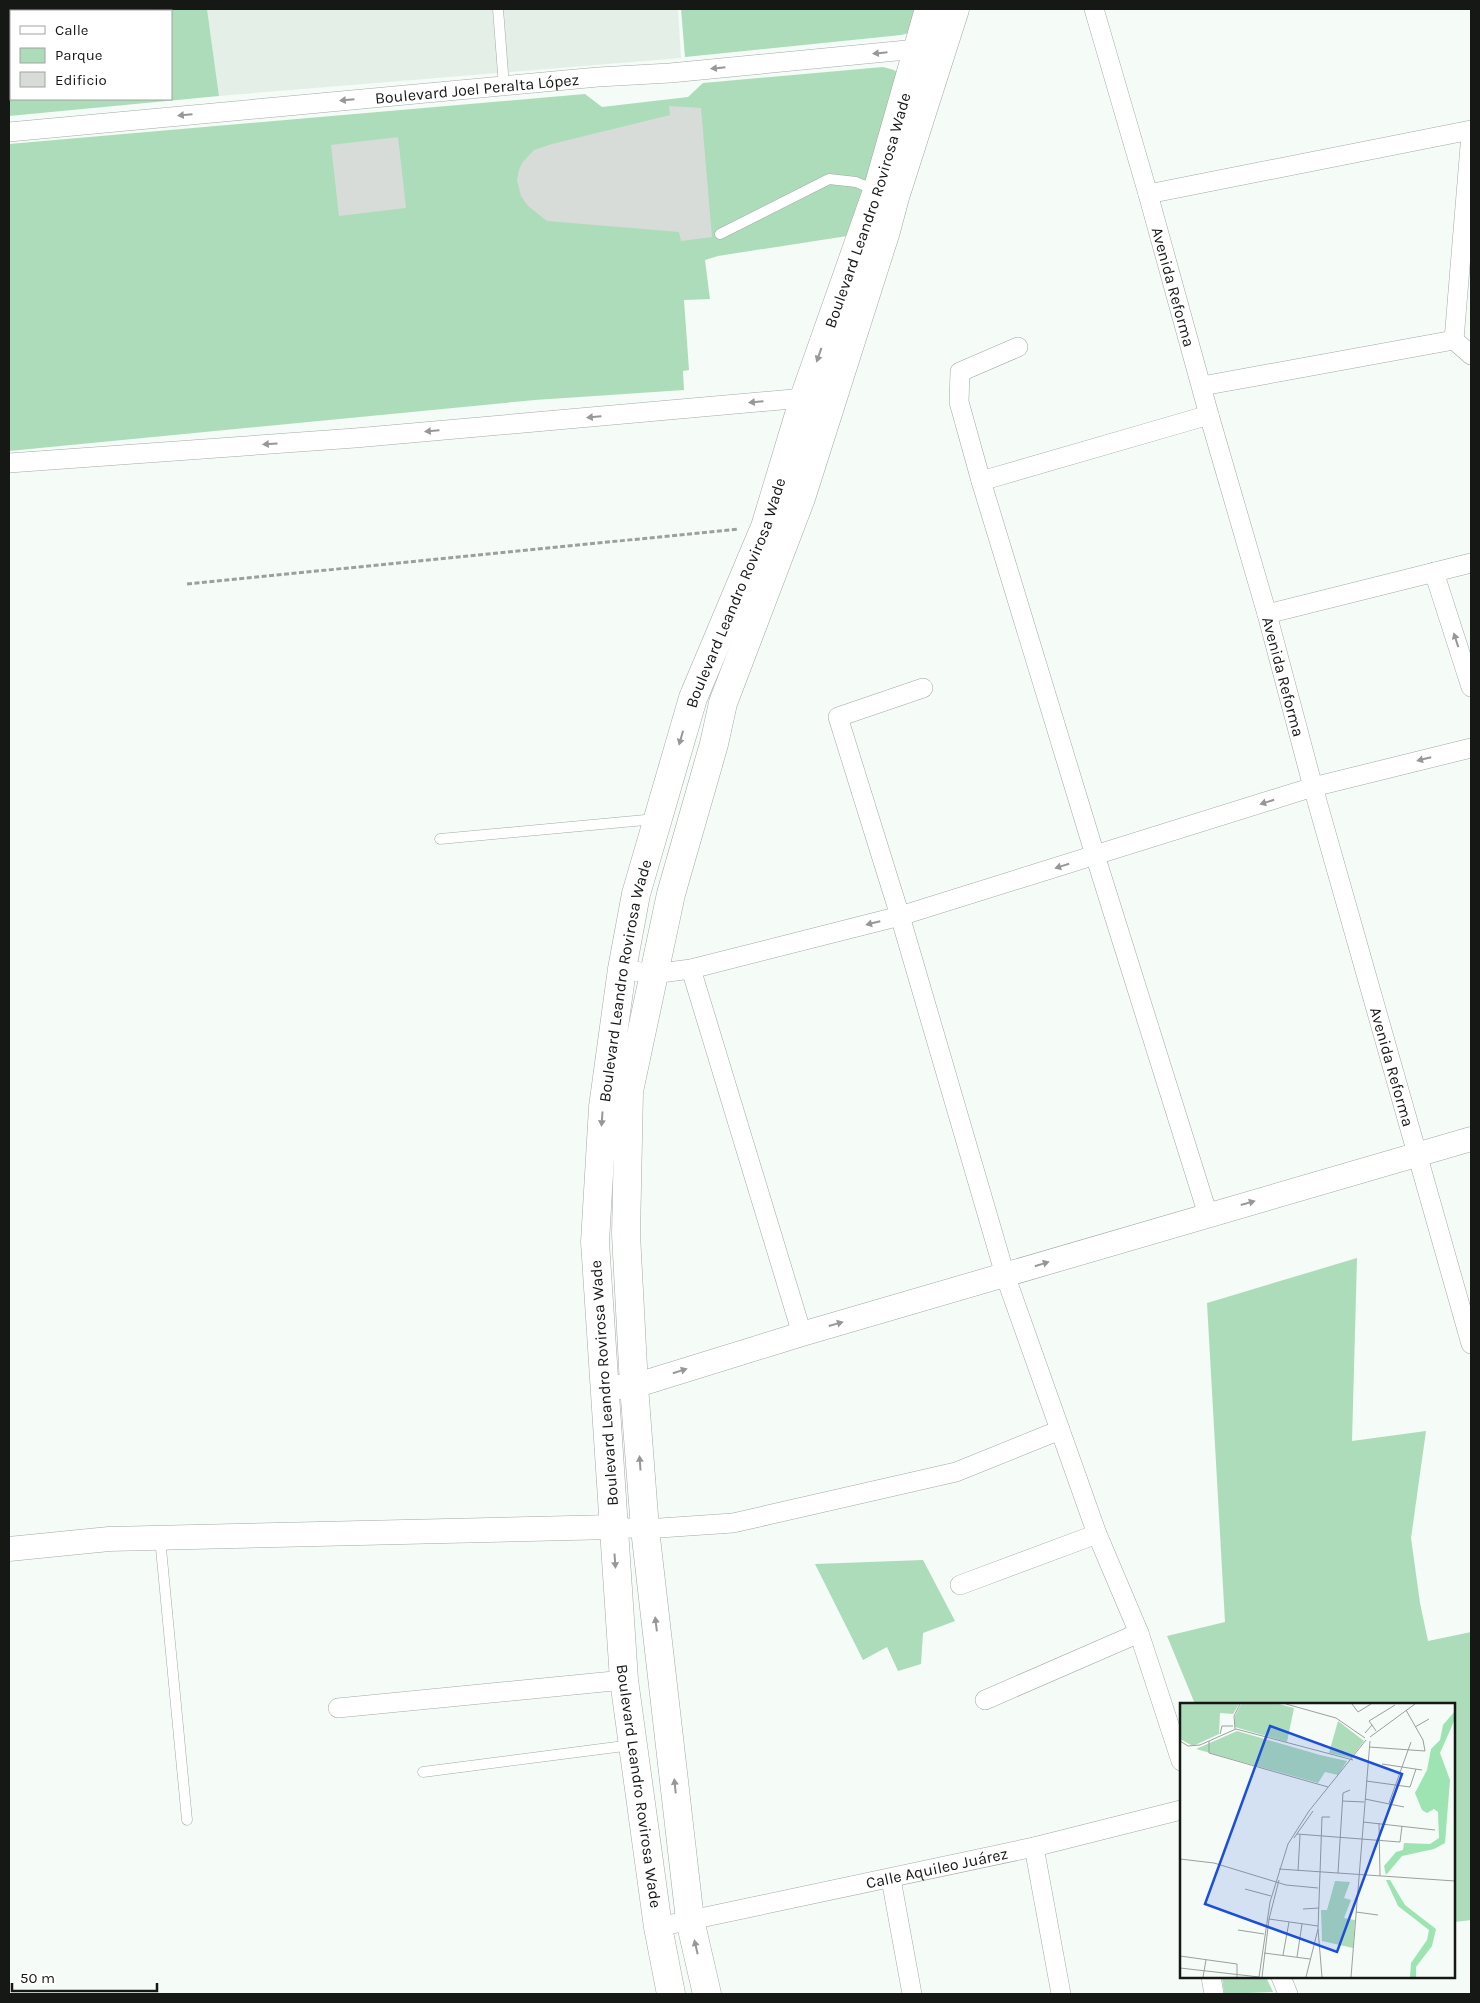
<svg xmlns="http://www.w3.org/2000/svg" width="1480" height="2003" viewBox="0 0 1480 2003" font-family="Karla,sans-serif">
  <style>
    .built { fill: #e4f0e7 }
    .green { fill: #addcba; fill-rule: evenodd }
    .building { fill: #d7dcd8 }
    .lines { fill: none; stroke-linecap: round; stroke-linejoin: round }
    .service-casing { stroke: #a4a9a5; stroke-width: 11 }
    .minor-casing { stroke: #a4a9a5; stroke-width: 20 }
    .tertiary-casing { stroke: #a4a9a5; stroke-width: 25 }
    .secondary-casing { stroke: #a4a9a5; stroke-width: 29 }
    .path { stroke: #9ca09d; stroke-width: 3; stroke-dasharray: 5 2.5; stroke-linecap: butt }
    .service { stroke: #fff; stroke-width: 10 }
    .minor { stroke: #fff; stroke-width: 19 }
    .tertiary { stroke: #fff; stroke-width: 24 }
    .secondary { stroke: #fff; stroke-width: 28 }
    .oneway { fill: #969796 }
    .labels { text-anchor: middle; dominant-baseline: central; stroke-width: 4; stroke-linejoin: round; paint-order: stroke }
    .street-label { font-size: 16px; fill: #161816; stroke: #fff }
    .inset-road { fill: none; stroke: #9ca09d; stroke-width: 1 }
    .view { fill: #1d4ed8; fill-opacity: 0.15; stroke: #1d4ed8; stroke-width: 2.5 }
    .inset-edge { fill: none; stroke: #161816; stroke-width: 2.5 }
  </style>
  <rect width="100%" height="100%" fill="#f5fbf7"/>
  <path class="built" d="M207 9H678L681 58 219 96Z"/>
  <path class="green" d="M9 9H207L219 96 9 116ZM11 11H171V99H11Z
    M681 9H936L913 32 901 35 685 57Z
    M883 67 894 70 901 75 847 236 718 256 705 260 710 299 684 300 689 370 683 371 684 390 535 400 9 451V144L585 94 602 107 688 97 703 83Z
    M1357 1258 1352 1441 1426 1431 1411 1538 1420 1603 1428 1641 1471 1632V1920L1454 1922V1704H1195L1167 1636 1225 1622 1207 1303Z
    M923 1560 955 1621 923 1633 921 1664 898 1671 887 1647 863 1660 815 1564Z
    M1222 1977H1266L1273 1992 1224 1994Z"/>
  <path class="building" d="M669 106 701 108 712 237 681 241 679 232 547 221 528 206 521 196 517 180 519 170 522 163 534 150 552 144 670 115Z
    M398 137 406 208 339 216 331 145Z"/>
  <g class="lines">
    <defs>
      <path id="service" d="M498 9 504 86
        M720 234 829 179 856 182 877 191
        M440 839 656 819
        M160 1538 187 1820
        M423 1772 632 1745"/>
      <g id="minor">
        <path id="s1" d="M1094 9 1148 194 1209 415 1267 614 1313 787 1471 1344"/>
        <path id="s2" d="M9 132 598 77 670 73 917 49 927 46"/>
        <path d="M1148 194 1471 130"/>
        <path d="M1454 340 1471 134"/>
        <path d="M1454 340 1471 355"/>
        <path d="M1018 347 960 372 959 402 981 481 1095 855 1208 1215"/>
        <path d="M1202 386 1454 340"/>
        <path d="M9 463 355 438 804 398"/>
        <path d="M981 481 1209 415"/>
        <path d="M1434 572 1471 687"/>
        <path d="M1267 614 1471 563"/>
        <path d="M923 688 838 717 900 916 1005 1275 1097 1534 1139 1633 1181 1761"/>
        <path d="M622 969 653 974 691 969 900 916 1313 787 1471 748"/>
        <path d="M691 969 802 1334"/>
        <path d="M613 1527 645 1529 733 1523 956 1472 1060 1430"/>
        <path d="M960 1585 1097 1534"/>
        <path d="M985 1700 1139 1633"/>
        <path d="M338 1708 624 1680"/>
        <path d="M1034 1847 1061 1994"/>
        <path d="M891 1879 912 1994"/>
        <path id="s3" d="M658 1927 1034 1847 1181 1810"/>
        <path d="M1211 1977 1214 1994"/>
        <path d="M1281 1977 1288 1994"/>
      </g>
      <path id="tertiary" d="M605 1388 634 1386 802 1334 1471 1139
        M9 1549 109 1539 613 1527"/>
      <g id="secondary">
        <path id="s4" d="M671 1994 658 1927 624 1680 595 1242 603 1107 622 969 636 894 693 698 765 527 804 398 877 191 929 9"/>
        <path d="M707 1994 690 1920 645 1529 634 1386 626 1234 629 1091 671 894 714 744 723 703 801 498 886 231 895 197 955 9"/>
      </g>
    </defs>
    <use href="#service" class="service-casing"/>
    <use href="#minor" class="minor-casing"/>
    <use href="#tertiary" class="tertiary-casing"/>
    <use href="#secondary" class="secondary-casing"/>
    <path class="path" d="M187 584 739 529"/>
    <use href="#service" class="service"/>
    <use href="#minor" class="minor"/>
    <use href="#tertiary" class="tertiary"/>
    <use href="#secondary" class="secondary"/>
  </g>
  <defs><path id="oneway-solid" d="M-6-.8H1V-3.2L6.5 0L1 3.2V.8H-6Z" transform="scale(1.25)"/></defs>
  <g class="oneway">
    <use href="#oneway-solid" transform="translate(880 53) rotate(174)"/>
    <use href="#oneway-solid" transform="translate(718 68) rotate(174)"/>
    <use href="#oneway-solid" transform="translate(347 100) rotate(175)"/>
    <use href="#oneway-solid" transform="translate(185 115) rotate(175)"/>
    <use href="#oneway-solid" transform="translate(819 355) rotate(109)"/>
    <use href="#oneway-solid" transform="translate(756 402) rotate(175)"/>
    <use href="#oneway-solid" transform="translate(594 417) rotate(175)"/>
    <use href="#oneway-solid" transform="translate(432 431) rotate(175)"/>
    <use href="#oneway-solid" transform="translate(270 444) rotate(176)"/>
    <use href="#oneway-solid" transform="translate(1456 640) rotate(-108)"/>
    <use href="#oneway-solid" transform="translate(681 738) rotate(106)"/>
    <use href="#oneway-solid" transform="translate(1424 759) rotate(166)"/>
    <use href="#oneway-solid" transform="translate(1267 802) rotate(163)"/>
    <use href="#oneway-solid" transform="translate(1062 866) rotate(163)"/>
    <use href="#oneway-solid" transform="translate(873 923) rotate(166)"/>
    <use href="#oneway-solid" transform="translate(602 1119) rotate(94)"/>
    <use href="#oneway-solid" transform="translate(1248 1203) rotate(-16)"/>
    <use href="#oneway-solid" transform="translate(1042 1264) rotate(-17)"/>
    <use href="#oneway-solid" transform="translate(836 1324) rotate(-16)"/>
    <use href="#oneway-solid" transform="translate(680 1371) rotate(-17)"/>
    <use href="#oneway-solid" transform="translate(640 1463) rotate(-94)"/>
    <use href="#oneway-solid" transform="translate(615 1561) rotate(86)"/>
    <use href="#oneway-solid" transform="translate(656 1624) rotate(-97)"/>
    <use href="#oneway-solid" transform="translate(675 1786) rotate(-96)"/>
    <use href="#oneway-solid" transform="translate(696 1947) rotate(-103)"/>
  </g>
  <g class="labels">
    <g class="street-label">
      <text stroke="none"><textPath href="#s2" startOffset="470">Boulevard Joel Peralta López</textPath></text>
      <text stroke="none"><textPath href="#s4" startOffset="1830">Boulevard Leandro Rovirosa Wade</textPath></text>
      <text stroke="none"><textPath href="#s1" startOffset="289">Avenida Reforma</textPath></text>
      <text stroke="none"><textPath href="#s4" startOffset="1425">Boulevard Leandro Rovirosa Wade</textPath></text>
      <text stroke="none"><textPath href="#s1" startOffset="694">Avenida Reforma</textPath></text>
      <text stroke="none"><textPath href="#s4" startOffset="1020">Boulevard Leandro Rovirosa Wade</textPath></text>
      <text stroke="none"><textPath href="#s1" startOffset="1099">Avenida Reforma</textPath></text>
      <text transform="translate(604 1383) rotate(-94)">Boulevard Leandro Rovirosa Wade</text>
      <text transform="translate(639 1786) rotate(82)">Boulevard Leandro Rovirosa Wade</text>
      <text stroke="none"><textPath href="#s3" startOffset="285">Calle Aquileo Juárez</textPath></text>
    </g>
  </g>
  <g transform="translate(1180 1703)">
    <rect width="275" height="275" fill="#f5fbf7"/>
    <path d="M0 1H59L53 11 40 10 39 31 13 43 0 36ZM61 1H99L114 5 107 39 55 24V13ZM158 18 184 38 171 55 149 50ZM57 28 140 52 167 58 158 72 145 69 138 80 16 46ZM155 178 170 179 164 195 171 197 164 215 175 217 173 245 142 238 141 207H147Z" fill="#addcba"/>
    <path d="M275 8V16L260 50 270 77 265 140 254 146 222 153 206 172 204 163 216 149 223 147 224 140 250 141 259 135 258 109 254 106 247 110 242 107 235 90 247 67 251 46 260 37 263 22ZM206 177H210L225 202 256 226 252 243 236 264V274H230L231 260 247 237 249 227 218 203Z" fill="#9ee4b3"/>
    <path class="inset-road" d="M106 1 156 15 185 35M172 1 178 9 191 1M192 22 189 18 215 2M235 24 249 16M55 26 54 13 60 1M185 30 192 22 196 28M40 31 42 23H53M190 34 235 1M0 38 8 43 20 42 56 26 173 57M29 38V50L148 84M189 44 245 48 243 37 226 7M202 61 242 67M186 78 230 84 236 66M185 96 224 104M162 98 184 99M209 100 231 39M183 119 255 127M199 120 200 173M117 131 220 139 222 123M114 135 133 108M0 156 34 160 106 182 138 185M99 166 275 178M118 168 120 132M158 170 163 90 170 87M65 186 91 193M123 206 139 205M176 209 198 212M89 216 138 223M138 226 142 274M58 227 84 231M84 250 130 256M103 252 109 219M0 253 57 261V274M117 254 122 221M0 265 79 274M23 274 26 257M79 274 90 199 108 141 129 108 186 37M82 274 89 216 99 177M126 274 138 226 142 114H150M171 274 190 38"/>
    <path class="view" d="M90 23 222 71 157 249 25 201Z"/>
    <rect width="275" height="275" class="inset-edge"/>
  </g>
  <rect width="1480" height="2003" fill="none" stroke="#161816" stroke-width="20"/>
  <rect x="10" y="10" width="162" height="90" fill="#ffffff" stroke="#a2a3a2"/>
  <rect x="20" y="26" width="25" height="8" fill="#ffffff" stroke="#a2a3a2"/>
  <text x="55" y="35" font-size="15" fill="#161816">Calle</text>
  <rect x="20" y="48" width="25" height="15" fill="#addcba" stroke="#a2a3a2"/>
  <text x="55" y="60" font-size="15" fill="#161816">Parque</text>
  <rect x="20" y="72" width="25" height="15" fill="#d7dcd8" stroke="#a2a3a2"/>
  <text x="55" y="85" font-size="15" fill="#161816">Edificio</text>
  <path d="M12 1983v8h145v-8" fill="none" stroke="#161816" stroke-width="2.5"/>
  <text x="20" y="1983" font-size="15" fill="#161816" stroke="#ffffff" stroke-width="4" paint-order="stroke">50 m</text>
</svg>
